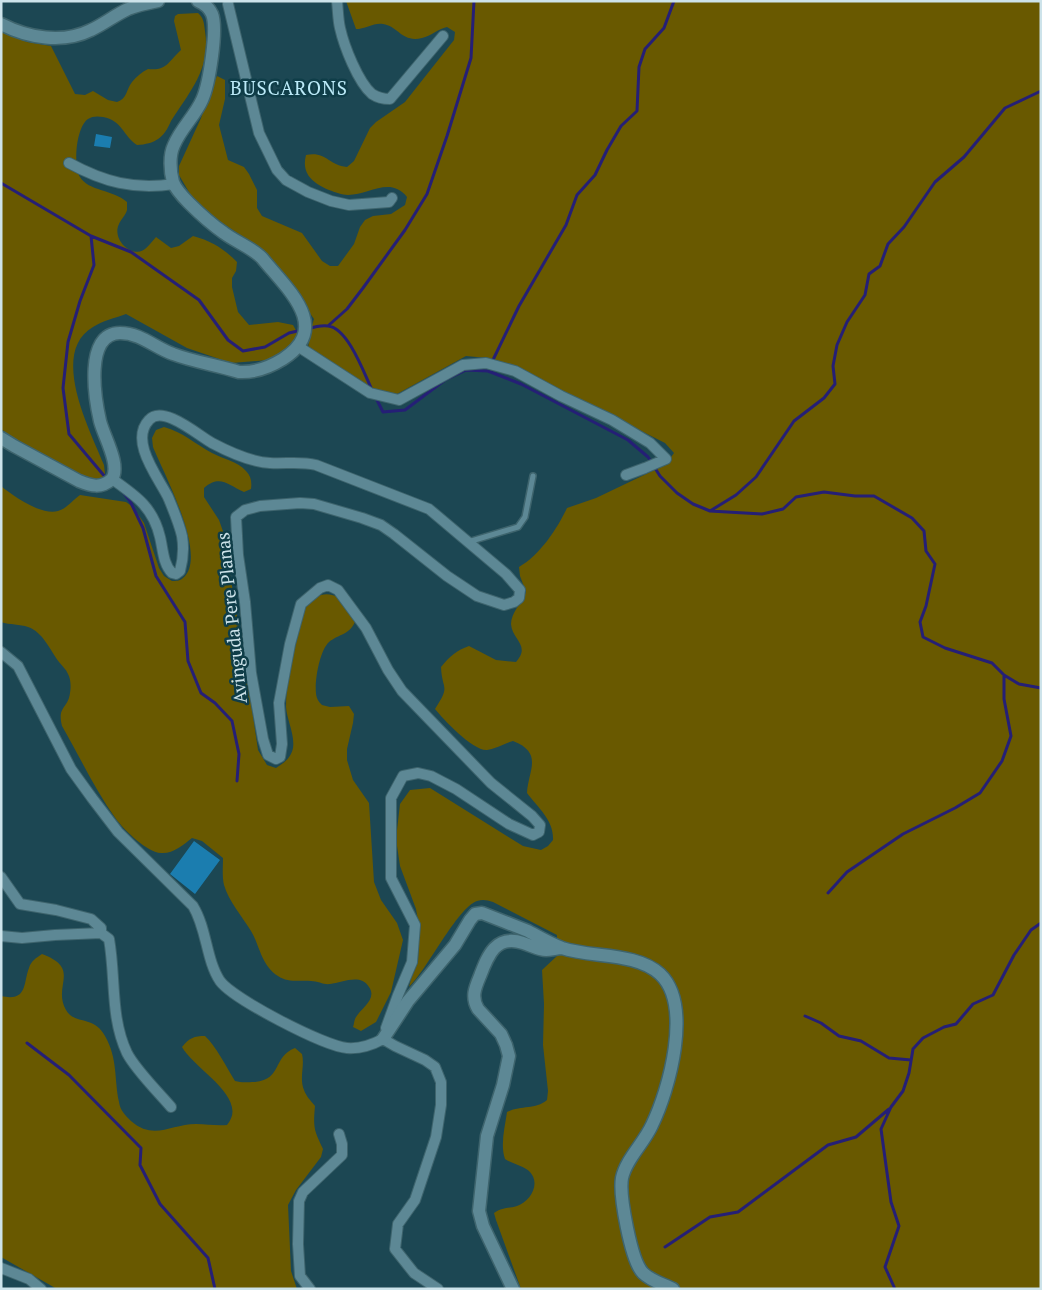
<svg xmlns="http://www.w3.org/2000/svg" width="1042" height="1290" viewBox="0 0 1042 1290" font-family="'PT Serif',serif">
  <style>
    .green { fill: #695900 }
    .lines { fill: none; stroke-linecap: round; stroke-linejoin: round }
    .stream { stroke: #251f76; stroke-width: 3 }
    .building { fill: #1b7daf }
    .lane-casing { stroke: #3e646d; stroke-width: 8 }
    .street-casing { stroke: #3e646d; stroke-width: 12 }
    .secondary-casing { stroke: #3e646d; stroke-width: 15 }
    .lane { stroke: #5d8895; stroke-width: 5 }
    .street { stroke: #5d8895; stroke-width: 10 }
    .secondary { stroke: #5d8895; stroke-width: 12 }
    .labels { text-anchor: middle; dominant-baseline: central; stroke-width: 5; stroke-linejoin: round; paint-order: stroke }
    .street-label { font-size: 18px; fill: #cde3ea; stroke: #0f3d48 }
    .neighbourhood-label { font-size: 19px; letter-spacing: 1px; fill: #bceaf8; stroke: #0f3d48 }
  </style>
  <rect width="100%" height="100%" fill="#1c4753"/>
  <path class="green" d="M346 1H1041V1289H521L496 1220 494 1213C503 1207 507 1209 517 1206 530 1202 541 1184 530 1172 524 1166 512 1164 505 1159 500 1144 505 1127 507 1112 521 1105 535 1110 547 1100L548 1091 543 1045 544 1004 542 970 557 956V935L493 902C487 900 483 899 477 901 457 908 427 970 409 987L411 979 418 962 419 926 416 909 400 866 396 839 400 804 410 790 430 788 523 846 541 850 548 846 553 840C554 820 538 808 527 793 528 771 544 753 513 741 505 743 495 749 487 750 473 751 443 719 435 709 451 684 442 691 441 667 449 657 457 650 469 646L496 660 516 662C531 645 512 640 511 624 511 613 522 602 526 592L520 576 519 567C540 555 557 529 567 508L596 498 665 465 674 453 665 443 588 404 487 358 466 356 397 394 373 390 308 349 310 332 314 319 289 284 251 242 219 221 193 199 179 175V166L201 118 210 92 217 76 225 80V99L219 125 228 160 244 167 249 174 257 190V208L262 216 302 233 322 261 330 266H338L354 244 360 227 365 220 373 216 391 214 405 205 407 197C390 176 369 195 348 195 342 195 335 192 329 190 313 183 301 174 306 155 326 151 328 165 347 167L354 161 370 128 376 122 405 102 454 40 455 32 447 27C438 29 431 36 422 38 402 43 398 26 383 24 375 22 365 29 356 29Z
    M198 13C204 18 204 24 205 31 211 69 190 91 171 121 164 138 155 144 137 145 123 136 122 120 103 117 98 116 92 116 88 119 76 127 73 166 80 177 88 191 114 190 127 202 127 204 127 207 127 210 126 215 121 219 119 224 114 234 121 246 130 250 143 256 148 246 156 237L171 248 179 246 193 236C212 241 224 249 237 262L236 271 232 278V287L238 312 249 325 278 322 293 325 298 334 291 347 268 360 231 363 187 348 126 314C115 318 102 321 93 327 49 353 90 430 104 465L105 474 101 482 92 484 19 442 1 429V32L27 42 51 46 75 94 85 95 93 91 108 100 117 102C127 99 126 90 132 82 136 77 142 72 148 69 167 71 168 62 181 50L174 21 175 16 178 14Z
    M164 427C183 432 195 444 212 453 223 459 237 461 246 471 251 476 252 482 251 489L244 492C228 485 220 474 204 488V497L219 520 225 537 228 563 245 662 258 750 267 765 276 768C284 763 291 758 293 748 295 735 287 720 286 707 286 679 294 653 300 627 302 621 303 611 307 605 314 595 327 591 337 597 345 602 350 614 355 622 349 635 339 634 329 642 319 651 313 687 317 698 318 701 320 703 322 705L330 707 349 706 354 714 353 723 347 749V760L353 780 369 803 374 882 381 900 397 923 403 940 391 992 376 1022 361 1031 353 1027C354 1024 354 1022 355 1019 359 1009 378 1000 369 987 360 973 342 983 330 984 324 985 318 981 311 981 300 980 288 983 278 976 261 965 260 946 251 931 242 916 229 902 224 885 222 877 223 866 223 858L202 841 192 838C183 845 173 854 161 853 148 853 124 830 116 819 95 790 80 757 62 726 57 706 68 709 70 693 71 688 71 679 68 674 66 669 62 666 59 662 50 650 43 632 28 627 20 624 10 625 1 622V486C13 496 42 516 58 511 66 509 73 500 80 495L126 502 133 507 144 523 159 568 164 576 172 581C176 581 180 581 183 578 209 557 163 472 153 447L152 438 156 430Z
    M42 954C82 969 52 985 66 1010 74 1025 94 1015 105 1036 118 1059 114 1078 119 1102 120 1110 125 1115 131 1121 154 1141 171 1124 196 1124 207 1124 216 1126 227 1125 250 1098 194 1069 182 1047 189 1038 194 1036 205 1036 216 1046 227 1068 235 1081 242 1083 247 1082 255 1082 283 1079 272 1057 295 1048L302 1054C305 1066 299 1078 304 1090 306 1096 311 1101 315 1106 313 1128 314 1130 323 1149L321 1157 296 1190 288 1205 291 1271 297 1289H57L1 1257V996C28 1002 23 983 29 968 31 961 36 958 42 954Z"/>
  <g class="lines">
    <path class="stream" d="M1 183 91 236 131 252 199 300 228 340 243 351 265 347 289 333 302 330
      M91 236 94 265 80 301 68 342 63 388 69 434 106 478
      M329 325 347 309 363 288 405 230 427 194 447 136 471 58 474 1
      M308 329C314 327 321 325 328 326 348 328 364 373 372 390
      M492 362 519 306 566 225 577 195 595 175 607 150 621 126 637 111 639 67 645 49 664 28 674 1
      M376 398 383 412 405 410 445 380 466 370 488 371 521 384 628 440 648 457 660 476 677 493 693 504 710 511 762 514 783 509 796 497 824 492 855 496H874L912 518 924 531 926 551 935 564 926 606 920 622 923 637 945 648 992 663 1004 675 1019 684 1041 688
      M123 492 130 501 143 528 156 576 185 622 188 661 201 693 215 703 232 721 239 754 237 781
      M710 511 736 495 756 477 794 421 824 398 835 384 833 366 837 345 847 322 865 295 869 274 880 266 888 244 904 227 935 182 964 157 1005 108 1041 91
      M828 893 847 872 903 834 955 808 980 793 1002 761 1011 736 1004 699V675
      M805 1016 821 1023 839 1036 861 1041 889 1058 911 1060
      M27 1043 69 1075 141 1148 140 1165 160 1204 208 1258 215 1289
      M665 1247 710 1217 738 1212 828 1145 856 1137 889 1109
      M895 1289 885 1267 899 1226 891 1202 881 1129 891 1107 903 1091 909 1073 913 1049 923 1038 944 1027 956 1024 973 1004 993 995 1014 955 1031 930 1041 923"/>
  </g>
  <path class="building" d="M96 134 112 137 110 148 94 146Z
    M194 841 220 860 195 894 170 874Z"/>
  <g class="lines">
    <defs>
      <path id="lane" d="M468 542 518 527 525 517 533 476"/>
      <path id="street" d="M337 1C338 10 338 20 340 28 344 46 358 82 372 94 378 98 383 99 390 99L443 36
        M228 4 259 133 277 170 286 180 308 192 331 201 349 205 389 202 392 198
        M69 163C104 182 134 190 174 184
        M299 347 370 393 399 400 463 365 486 363 515 371 561 396 612 420 650 443 666 459 645 468 626 475
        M112 479C136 496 153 507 160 537 163 549 163 564 172 573L176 574 180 571C183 560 184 548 182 536 179 523 173 509 168 497 158 477 129 441 149 420 163 404 199 436 212 443 229 452 251 462 270 463 286 464 300 461 316 465L429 509 506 574 520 590 519 598 514 602 504 605 477 596 447 576 394 534 381 525 362 518 314 504 300 503 260 506 245 510 236 517 238 555 245 602 251 673 263 739 268 755 276 759 280 757 282 744 279 703 290 644 301 604 320 588 328 585 338 590 366 628 388 670 402 691 491 783 532 816 540 825 539 832 533 835 509 824 456 789 431 776 418 773 403 776 391 798V878L415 925 412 962 398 995 386 1028
        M1 652 18 666 71 769 92 798 118 832 193 906C207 929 206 960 220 981 233 999 324 1046 347 1048 360 1049 372 1045 383 1039
        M1 877 20 904 56 910 91 919 101 928V933L109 939C116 978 110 1017 127 1053 135 1069 159 1093 171 1107
        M1 936 22 938 55 935 101 933
        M383 1039 395 1046 425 1060 435 1067 441 1082V1105L436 1137 415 1200 398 1224 395 1249 414 1273 438 1289
        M1 1268 29 1279 41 1289
        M310 1289 300 1276 298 1244 299 1201 303 1192 342 1155V1144L339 1134"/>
      <path id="secondary" d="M1 24C28 38 63 44 91 30 104 24 115 15 128 9 138 5 148 3 158 1
        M1 438 14 446 79 481C91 486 101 489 112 479 121 465 104 437 100 421 95 399 84 333 120 333 141 333 155 348 173 354 194 362 217 365 239 372 255 373 270 367 283 359 333 327 286 288 262 258 251 247 236 242 224 233 211 224 200 214 189 203 183 197 176 190 173 182 170 171 169 155 174 145 181 128 195 116 202 100 209 85 218 29 212 14 209 7 205 4 198 1
        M383 1039 408 1001 455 945 470 920 475 914 482 913C497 919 513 925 528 931 539 937 551 944 562 948 592 958 636 952 660 974 693 1005 669 1090 652 1125 644 1143 626 1159 622 1178 619 1195 631 1261 643 1273 651 1281 663 1284 673 1289
        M513 1289 483 1226 479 1211 487 1136 503 1085 509 1056 506 1045 501 1034 478 1009C471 997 475 988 480 976 488 955 496 934 523 943 530 945 539 950 546 950 551 950 557 948 562 948"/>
    </defs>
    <use href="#lane" class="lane-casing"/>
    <use href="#street" class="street-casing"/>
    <use href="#secondary" class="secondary-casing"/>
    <use href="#lane" class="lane"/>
    <use href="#street" class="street"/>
    <use href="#secondary" class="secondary"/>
  </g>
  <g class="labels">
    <g class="street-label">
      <text transform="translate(231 618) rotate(-96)">Avinguda Pere Planas</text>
    </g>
    <g class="neighbourhood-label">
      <text x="289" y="87">BUSCARONS</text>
    </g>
  </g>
  <rect width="1042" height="1290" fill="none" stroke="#cde3ea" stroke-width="5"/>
</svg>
